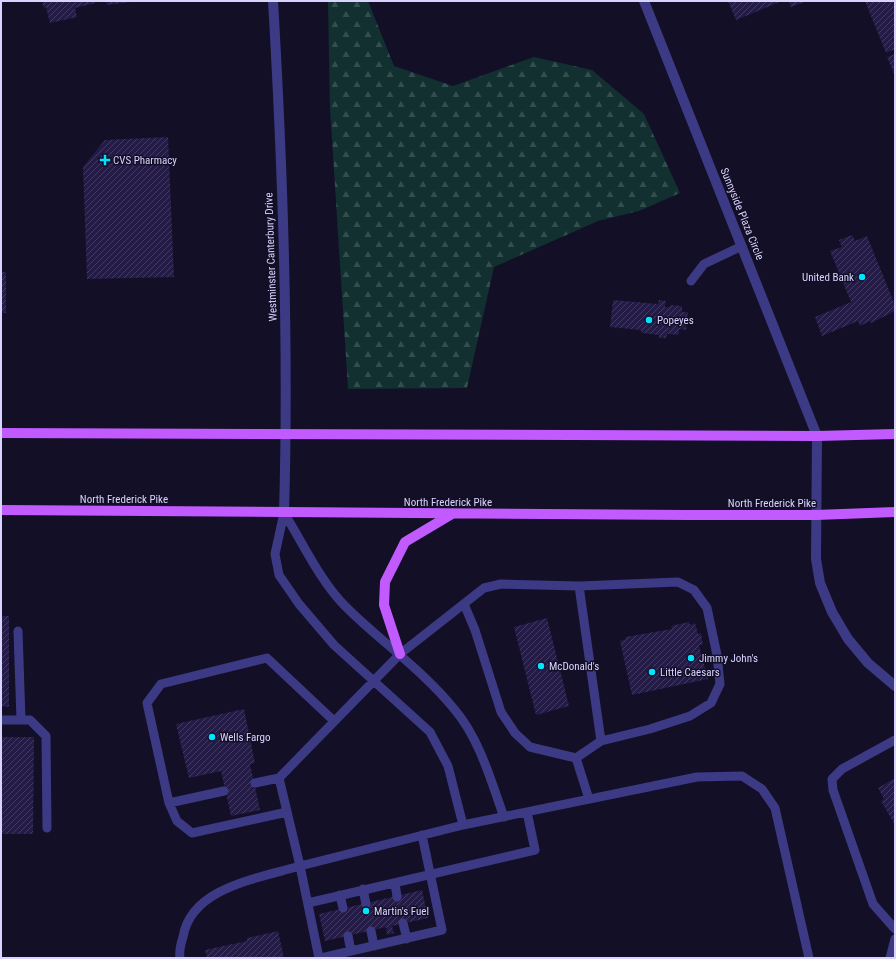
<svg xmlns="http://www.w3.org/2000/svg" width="896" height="959" viewBox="0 0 896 959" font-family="'Roboto Condensed',sans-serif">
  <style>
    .forest { fill: url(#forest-firs) }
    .building { fill: url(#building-hatch) }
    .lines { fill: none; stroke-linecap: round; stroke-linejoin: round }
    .lane { stroke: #3d3a85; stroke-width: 9 }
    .street { stroke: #3d3a85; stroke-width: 10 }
    .primary { stroke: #c25bff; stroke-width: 10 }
    .poi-dot { fill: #00e5ff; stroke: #130f26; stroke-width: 1.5 }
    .labels { text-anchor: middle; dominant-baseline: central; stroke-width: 3; stroke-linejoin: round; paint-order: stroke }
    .poi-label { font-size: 11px; fill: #d9d4ff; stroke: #130f26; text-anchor: start }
    .street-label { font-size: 11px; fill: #d9d4ff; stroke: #130f26 }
  </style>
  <defs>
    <pattern id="forest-firs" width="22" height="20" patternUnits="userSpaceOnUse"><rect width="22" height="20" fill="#12302f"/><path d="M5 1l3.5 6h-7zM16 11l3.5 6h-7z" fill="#344d4e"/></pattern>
    <pattern id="building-hatch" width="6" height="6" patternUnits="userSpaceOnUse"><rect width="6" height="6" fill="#241b47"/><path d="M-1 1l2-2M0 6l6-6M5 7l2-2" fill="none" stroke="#433b63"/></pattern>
  </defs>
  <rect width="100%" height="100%" fill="#130f26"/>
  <path class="forest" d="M328 1H368L394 66 453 86 534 57 592 70 644 114 680 193 639 211 598 221 494 267 467 388 348 389 330 108Z"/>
  <path class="building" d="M45 1H95V3L75 8 77 17 50 23 46 7 44 8 42 3Z
    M106 1H131V2L107 5Z
    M728 1H782L736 20Z
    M789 1H807L791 7Z
    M865 1H895V49L886 53Z
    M895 54V76L887 57Z
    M168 137 174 277 87 279 83 167 105 140Z
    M852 235 855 241 867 236 895 305V311L871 323 870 321 860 326 858 321 822 336 815 317 851 302 830 251 842 247 839 240Z
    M1 272H6V313H1Z
    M613 300 658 304 659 300 666 301 665 307H670V305L682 306V312H688L686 330 679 329V335L667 334 666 338H659V335L641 333V330L610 327Z
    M1 616H9V707L1 706Z
    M547 618 569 706 536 715 514 627Z
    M689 622 690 625 695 623 698 634 701 633 703 645H699L708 679 632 695 620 641 626 639 625 637 672 629 671 626Z
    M244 709 255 763 250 764 260 810 231 816 221 771 189 778 176 724Z
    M1 737H34L33 834H1Z
    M895 778V825L881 801 884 799 878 788Z
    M422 890 428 918 392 926 394 933 387 935 386 927 325 941 319 914Z
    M278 931 284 958H207L205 950 247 941V938Z"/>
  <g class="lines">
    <path class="lane" d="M691 281 704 264 742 246
      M284 513 275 554 279 575 299 604 334 645 430 732 448 766 463 825
      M284 513C303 543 320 581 345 606 381 642 423 670 455 710 480 740 491 781 504 817
      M579 586 601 741 576 758 589 799
      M464 604 475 630 501 712 515 733 530 747 576 758
      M18 631 21 720
      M1 720H30L46 736 47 828
      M895 740 842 769 832 779 833 790 873 904 895 929
      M255 783 279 778
      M169 803 224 791
      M287 812 192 833 177 821 169 803 147 703 161 684 267 658 334 721
      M395 883 397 897
      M363 889 366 904
      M340 895 343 908
      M308 903 535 850 527 812
      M403 923 407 939
      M371 931 374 946
      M348 936 351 951
      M180 958C179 951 181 943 183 937 191 887 260 878 300 866L279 778 400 654 484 588 501 584 579 586 678 582 694 590 707 608 717 655 720 684 711 703 690 716 650 729 601 741
      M319 958 300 866 463 825 697 777 742 776 762 789 775 808 809 958
      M321 958 442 930 422 835
      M890 958 895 939"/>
    <path class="street" d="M273 1C283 171 289 342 284 513
      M644 1 817 436 816 559 820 583 832 612 848 639 868 663 895 686"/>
    <path class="primary" d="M1 433 817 436 895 434
      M1 510 688 515H816L895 512
      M400 654 384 605 385 582 405 542 452 514"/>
  </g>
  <g class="poi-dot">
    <path d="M103 154h4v4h4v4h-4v4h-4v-4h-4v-4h4z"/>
    <circle cx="862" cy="277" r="4"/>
    <circle cx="649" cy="320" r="4"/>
    <circle cx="691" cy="658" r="4"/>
    <circle cx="541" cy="666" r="4"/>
    <circle cx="652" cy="672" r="4"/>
    <circle cx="212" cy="737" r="4"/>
    <circle cx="366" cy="911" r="4"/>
  </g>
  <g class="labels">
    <g class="poi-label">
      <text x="113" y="160">CVS Pharmacy</text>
      <text x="854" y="277" text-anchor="end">United Bank</text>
      <text x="657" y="320">Popeyes</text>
      <text x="699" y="658">Jimmy John's</text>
      <text x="549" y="666">McDonald's</text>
      <text x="660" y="672">Little Caesars</text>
      <text x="220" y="737">Wells Fargo</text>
      <text x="374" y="911">Martin's Fuel</text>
    </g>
    <g class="street-label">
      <text transform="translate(742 214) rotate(68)">Sunnyside Plaza Circle</text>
      <text transform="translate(271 257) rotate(-92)">Westminster Canterbury Drive</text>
      <text x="124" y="499">North Frederick Pike</text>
      <text x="448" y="502">North Frederick Pike</text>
      <text x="772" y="503">North Frederick Pike</text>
    </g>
  </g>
  <rect width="896" height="959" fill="none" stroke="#d9d4ff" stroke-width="4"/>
</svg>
